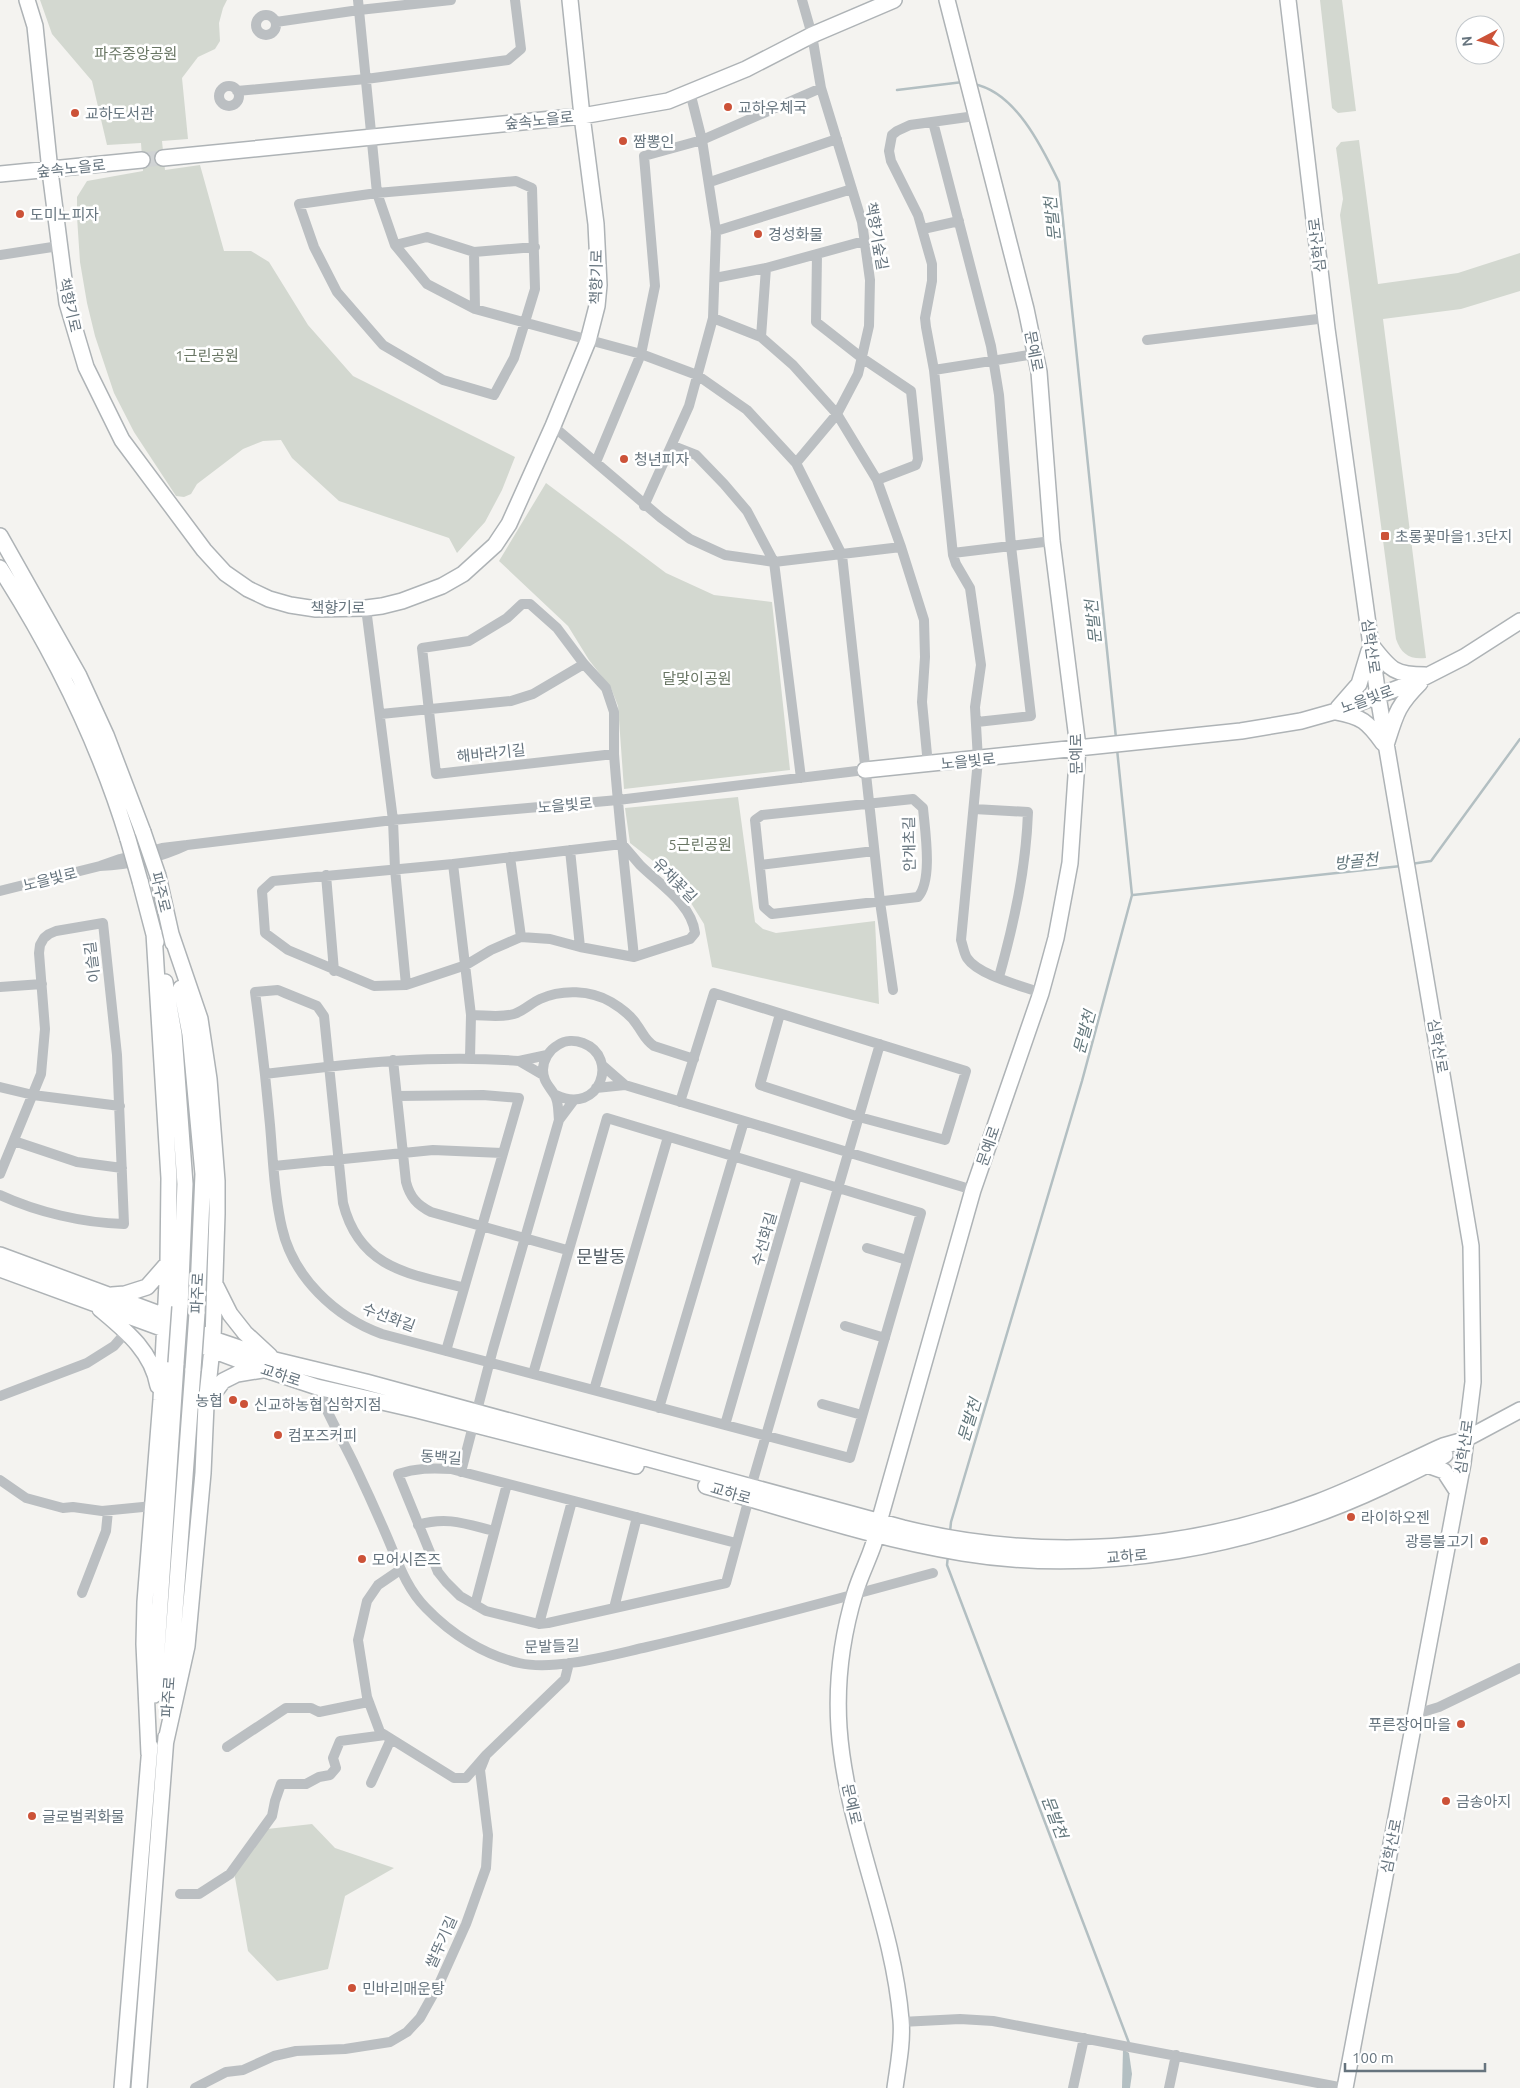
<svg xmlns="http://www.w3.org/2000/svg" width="1520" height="2088" viewBox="0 0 1520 2088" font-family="Ubuntu,'Noto Sans KR',sans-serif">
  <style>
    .green { fill: #d3d8d0 }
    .water { fill: #b3bfc2 }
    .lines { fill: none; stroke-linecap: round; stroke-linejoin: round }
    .stream { stroke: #b3bfc2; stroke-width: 2.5 }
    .secondary-tunnel { stroke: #d0d3d4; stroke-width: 15; stroke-dasharray: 15 8; stroke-linecap: butt }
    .secondary-casing { stroke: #aeb3b6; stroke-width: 18 }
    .street { stroke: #bbbfc2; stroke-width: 10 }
    .secondary { stroke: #fff; stroke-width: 15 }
    .secondary-bridge-casing { stroke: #aeb3b6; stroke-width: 18; stroke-linecap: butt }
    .secondary-bridge { stroke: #fff; stroke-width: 15 }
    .poi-dot { fill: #cc5238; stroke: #fff; stroke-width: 2 }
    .labels { text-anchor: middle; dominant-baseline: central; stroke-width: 5; stroke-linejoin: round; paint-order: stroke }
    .park-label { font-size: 15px; fill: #697664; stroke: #fff }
    .poi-label { font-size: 15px; fill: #66747e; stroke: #fff; text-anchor: start }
    .street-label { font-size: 15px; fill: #66747e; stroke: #fff }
    .water-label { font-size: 16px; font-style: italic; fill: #62767b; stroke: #fff }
    .quarter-label { font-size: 18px; fill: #535d64; stroke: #fff }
  </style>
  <rect width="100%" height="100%" fill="#f4f3f0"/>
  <path class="green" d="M40 0H227L223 8 219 23 220 41 215 49 198 57 182 78 188 139 162 141 165 170 200 165 224 251H251L269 262 308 325 353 376 515 457 502 490 485 522 457 553 449 538 339 501 292 458 281 440 263 441 243 449 197 484 191 494 184 497 176 496 134 432 114 393 95 336 87 303 80 262 77 217V197L87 181 143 171 141 143 107 145 92 81 52 34Z
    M1320 0H1342L1356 111 1338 113 1332 108Z
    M1359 140 1378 284 1458 273 1520 253V291L1461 309 1383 319 1426 658C1410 660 1401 654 1396 639L1340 215 1343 199 1336 148 1341 142Z
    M546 483 666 573 714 595 772 602 790 770 624 789 618 706 611 688 589 660 568 626 499 561Z
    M738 797 755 922 763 929 776 933 875 921 879 1004 712 967 704 924 686 895 666 871 630 843 625 808Z
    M312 1824 335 1848 394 1868 345 1896 328 1969 277 1981 248 1951 234 1872 267 1829Z"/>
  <path class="water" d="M1123 2049 1129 2053 1132 2074 1130 2088H1122Z"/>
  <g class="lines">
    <path class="stream" d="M973 84C1015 91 1042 147 1059 182L1116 738
      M897 90 963 82
      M1411 864 1431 861 1520 739
      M1133 895 1401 866
      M950 1532 951 1522 1082 1081 1132 895 1117 749
      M948 1555 947 1565 1129 2043"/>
    <path class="secondary-tunnel" d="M142 160 163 158"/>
    <defs>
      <path id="secondary" d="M27 0 35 26 50 171 67 303 86 367 122 440 204 550 225 573 248 589 269 599 290 605 316 609 366 608 382 606 402 601 442 586 463 574 495 545 509 524 553 426 588 341 597 306 599 285 596 224 582 116 570 0
        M1288 0 1327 329 1378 696 1471 1246 1473 1382 1463 1463 1345 2088
        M163 158 582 116 668 101 746 69 812 35 894 0
        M0 174 142 160
        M0 536 79 676 106 735 143 832
        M0 568C54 652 99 743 128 839
        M1372 646C1390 669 1394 675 1425 675
        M1338 708 1359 684 1369 651
        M1336 712C1362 717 1367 721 1383 743
        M1387 742C1396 713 1398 705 1420 683
        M865 770 1241 731 1301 721 1340 710 1417 681 1464 657 1520 621
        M158 876 173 943
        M140 881 156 942
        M165 982 174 1034 185 1184 180 1307
        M181 988 190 1034 203 1174 197 1313
        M0 1255 165 1316 213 1339 275 1360 366 1382 903 1528C1040 1562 1186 1552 1318 1502 1360 1486 1401 1465 1443 1446L1464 1440 1520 1410
        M0 1269 164 1329 212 1350 263 1369 317 1387 417 1410 636 1466
        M216 1286 230 1314 245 1333 270 1356
        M112 1295 125 1294 147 1287 168 1263
        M100 1309C125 1330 152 1351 158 1386
        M206 1404 223 1381 237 1374 262 1370
        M1427 1465 1444 1471 1457 1491
        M706 1486C791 1510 876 1539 963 1553 1102 1576 1257 1546 1384 1486 1404 1476 1426 1467 1445 1455
        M169 1691 193 1369
        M154 1695 176 1363
        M165 1745 187 1646 203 1473 206 1405 213 1339 217 1214V1181L209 1079 200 1019 171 934
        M149 1754 144 1644 145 1602 161 1400 168 1263 169 1178 154 933
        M122 2088 150 1746
        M139 2088 166 1737
        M895 2088C898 2066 903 2042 901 2020 893 1921 846 1828 839 1728 836 1683 842 1636 855 1593 862 1569 876 1547 879 1522L973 1190 1041 993 1056 938 1070 863 1078 747 1052 541 1039 372 1026 309 947 0"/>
    </defs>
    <use href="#secondary" class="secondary-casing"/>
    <path class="street" d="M358 0 377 193 395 245 427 284 475 309 641 354 697 375 747 410 796 463 842 555 880 902 893 990
      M256 25a10 10 0 1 1 20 0a10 10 0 1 1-20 0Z
      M276 22 359 10 451 0
      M219 96a10 10 0 1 1 20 0a10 10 0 1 1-20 0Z
      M237 91 366 79 508 60 521 49 515 0
      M975 116 910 125 897 131 892 135 889 151 891 161 918 215 932 264V281L925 318 926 327 934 370 953 555 956 564 970 588 981 665 975 707 978 760 961 940C963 946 964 953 967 958 978 975 1022 986 1041 993
      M933 122 991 346 999 395 1011 546 1031 716 977 722
      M516 181 532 188 535 289 514 358 494 395 443 380 383 345 337 292 314 247 299 204 377 193Z
      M710 182 837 139
      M923 229 959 221
      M716 231 852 189
      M395 245 427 237 474 252 535 247
      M474 252 475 309
      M817 254 816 322 862 358 911 391 918 459 916 465 877 480
      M0 255 59 246
      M715 278 766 268 864 241
      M761 337 766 268
      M1147 340 1326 318
      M934 370 1035 354
      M553 426 661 518 690 539 725 555 774 562 901 547 877 480 837 414 793 365 761 337 713 318
      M673 446 696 455 724 484 747 511 774 562 801 778
      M596 462 641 354 655 286 644 156 702 140 690 92
      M796 463 837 414 858 374 869 326 870 280 862 222 821 88 812 35 802 0
      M644 506 689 406 713 318 716 231 702 140 821 88
      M901 547 924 620 925 657 922 702 928 765
      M953 553 1052 541
      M522 604H530L557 628 584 664 606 688 614 712V754L436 774 422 648 469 641 507 618Z
      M366 608 393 820 395 869 406 985 374 986 288 950 265 933 262 891 273 881 453 864 622 844C628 851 634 858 640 865 659 884 692 904 695 933L690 939 634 957C627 889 619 822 614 754
      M381 714 511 701 533 694 584 664
      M913 799 923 808C925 831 933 880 918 897L772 914 764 907 755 820 762 815Z
      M974 809 1028 812C1026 869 1014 923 999 977
      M187 845 393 820 618 800 865 770
      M570 850 580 947
      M510 857 521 937
      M453 864 471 1015 470 1058
      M760 865 874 851
      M326 875 334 971
      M0 891 100 866 120 859 162 848 187 845C159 858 131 865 100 866
      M406 985 466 965 491 950 521 937 550 939 580 947 634 957
      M0 987 42 984
      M471 1015C485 1015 500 1018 514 1014 524 1011 531 1003 540 999 562 989 591 990 611 1002 621 1008 631 1015 637 1025 643 1033 645 1040 654 1046L694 1059
      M393 1060 406 1182C410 1197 417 1205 431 1212L567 1250
      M265 1074C350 1064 434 1054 519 1061
      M543 1075 519 1061 547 1055
      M625 1085 973 1190
      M0 1087 33 1095 120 1106
      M596 1088 625 1085 602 1065
      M556 1095C600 1116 620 1057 583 1043 575 1040 565 1040 558 1045 549 1050 543 1060 543 1070 543 1081 549 1086 554 1094 559 1100 558 1113 559 1120L574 1100
      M397 1096 483 1095 519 1098 446 1351
      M680 1102 714 993 966 1071 945 1140 859 1117 760 1085 780 1014
      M14 1141 77 1162 122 1168
      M274 1166 433 1150 502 1153
      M0 1174 41 1074 45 1029 39 953 40 945 44 938 49 934 56 931 103 923 117 1055 124 1224C83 1223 37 1212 0 1195
      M867 1248 907 1260
      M462 1287C407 1274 359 1267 343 1203L324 1016 317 1006 285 993 278 990 255 992C261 1037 266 1081 270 1125 273 1159 274 1194 282 1228 293 1277 335 1317 382 1334L850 1458 921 1213 607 1118 533 1374
      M845 1326 885 1338
      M317 1387C327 1415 343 1440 356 1468 366 1489 376 1511 385 1532 397 1559 405 1587 426 1608 451 1634 484 1655 519 1663 556 1671 611 1655 647 1647 743 1625 838 1599 933 1573
      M594 1390 668 1137
      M0 1396 87 1363 114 1346 127 1331
      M822 1404 862 1415
      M659 1408 744 1121
      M725 1425 797 1176
      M461 1472 493 1349 559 1120
      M0 1480 26 1498 63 1508 73 1507 102 1511 153 1506
      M751 1487 880 1044
      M418 1525C447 1516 466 1524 494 1531
      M736 1543 451 1469C432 1468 416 1468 398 1474L438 1572 446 1582 460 1596 486 1611 539 1624 548 1623 726 1583 749 1498
      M400 1570 378 1585 367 1601 358 1640 367 1697 380 1732 454 1778H466L486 1755 565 1679 569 1663
      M82 1593 106 1531 108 1511
      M475 1605 507 1484
      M614 1608 637 1517
      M539 1624 572 1501
      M1416 1714 1439 1707 1520 1668
      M227 1747 286 1708H311L319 1712 368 1702
      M371 1783 391 1739
      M180 1894H199L230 1874 272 1816 275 1801 281 1784H306L319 1777 330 1775 336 1768 333 1758 340 1741 385 1735
      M901 2022 960 2019 993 2021 1344 2088
      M195 2088 226 2072 243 2070 274 2056 296 2051 345 2049 390 2042 407 2032 420 2018 439 1984 466 1924 486 1868 488 1835 480 1770 486 1755
      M1073 2088 1084 2038
      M1169 2088 1176 2055"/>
    <use href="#secondary" class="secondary"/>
    <defs>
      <path id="secondary-bridge" d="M143 832 158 876
        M128 839 140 881
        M176 1363 180 1307
        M193 1369 197 1313"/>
    </defs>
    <use href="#secondary-bridge" class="secondary-bridge-casing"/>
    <use href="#secondary-bridge" class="secondary-bridge"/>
  </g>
  <g class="poi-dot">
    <circle cx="728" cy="107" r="5"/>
    <circle cx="75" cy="113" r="5"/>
    <circle cx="623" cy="141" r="5"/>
    <circle cx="20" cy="214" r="5"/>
    <circle cx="758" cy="234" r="5"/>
    <circle cx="624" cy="459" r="5"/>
    <rect x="1380" y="531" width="10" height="10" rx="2.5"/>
    <circle cx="233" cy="1400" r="5"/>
    <circle cx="244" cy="1404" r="5"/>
    <circle cx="278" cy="1435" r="5"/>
    <circle cx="1351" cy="1517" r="5"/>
    <circle cx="1484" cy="1541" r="5"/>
    <circle cx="362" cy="1559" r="5"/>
    <circle cx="1461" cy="1724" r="5"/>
    <circle cx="1446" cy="1801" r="5"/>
    <circle cx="32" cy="1816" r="5"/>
    <circle cx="352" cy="1988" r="5"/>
  </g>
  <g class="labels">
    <g class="park-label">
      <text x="136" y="53">파주중앙공원</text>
      <text x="207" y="355">1근린공원</text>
      <text x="697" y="678">달맞이공원</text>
      <text x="700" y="844">5근린공원</text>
    </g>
    <g class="poi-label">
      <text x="738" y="107">교하우체국</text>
      <text x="85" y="113">교하도서관</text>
      <text x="633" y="141">짬뽕인</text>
      <text x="30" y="214">도미노피자</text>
      <text x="768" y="234">경성화물</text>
      <text x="634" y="459">청년피자</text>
      <text x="1395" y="536">초롱꽃마을1.3단지</text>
      <text x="223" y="1400" text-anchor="end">농협</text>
      <text x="254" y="1404">신교하농협 심학지점</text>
      <text x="288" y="1435">컴포즈커피</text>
      <text x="1361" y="1517">라이하오젠</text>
      <text x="1474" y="1541" text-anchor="end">광릉불고기</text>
      <text x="372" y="1559">모어시즌즈</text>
      <text x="1451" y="1724" text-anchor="end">푸른장어마을</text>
      <text x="1456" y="1801">금송아지</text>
      <text x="42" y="1816">글로벌퀵화물</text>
      <text x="362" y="1988">민바리매운탕</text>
    </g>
    <g class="street-label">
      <text transform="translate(539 120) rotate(-6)">숲속노을로</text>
      <text transform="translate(71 168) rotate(-6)">숲속노을로</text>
      <text transform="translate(877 236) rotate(80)">책향기숲길</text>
      <text transform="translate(1317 245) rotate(-97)">심학산로</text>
      <text transform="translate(596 277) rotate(-89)">책향기로</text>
      <text transform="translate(70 305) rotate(77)">책향기로</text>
      <text transform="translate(1034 351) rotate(79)">문예로</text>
      <text x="338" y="607">책향기로</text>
      <text transform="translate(1371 646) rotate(82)">심학산로</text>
      <text transform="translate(1367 699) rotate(-20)">노을빛로</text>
      <text transform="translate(491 753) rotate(-6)">해바라기길</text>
      <text transform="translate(1076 754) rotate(-91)">문예로</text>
      <text transform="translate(968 761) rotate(-6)">노을빛로</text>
      <text transform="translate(565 805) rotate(-5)">노을빛로</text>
      <text transform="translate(909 844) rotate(-91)">안개초길</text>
      <text transform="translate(50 879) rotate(-14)">노을빛로</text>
      <text transform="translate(675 880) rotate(46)">유채꽃길</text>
      <text transform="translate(161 892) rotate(76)">파주로</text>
      <text transform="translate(92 962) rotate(-97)">이슬길</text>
      <text transform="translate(1438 1046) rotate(80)">심학산로</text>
      <text transform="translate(988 1146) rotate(-71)">문예로</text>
      <text transform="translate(764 1239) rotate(-74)">수선화길</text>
      <text transform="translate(197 1293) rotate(-87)">파주로</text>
      <text transform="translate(389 1317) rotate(20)">수선화길</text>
      <text transform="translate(281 1375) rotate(18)">교하로</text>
      <text transform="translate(1464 1447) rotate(-82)">심학산로</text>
      <text transform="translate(441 1457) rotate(4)">동백길</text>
      <text transform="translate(731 1493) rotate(16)">교하로</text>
      <text transform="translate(1127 1556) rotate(-5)">교하로</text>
      <text transform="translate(552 1646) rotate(-2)">문발들길</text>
      <text transform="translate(168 1697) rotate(-86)">파주로</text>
      <text transform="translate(852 1804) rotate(77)">문예로</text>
      <text transform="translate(1391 1846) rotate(-79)">심학산로</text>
      <text transform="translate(441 1942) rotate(-66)">쌀뚜기길</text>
    </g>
    <g class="water-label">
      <text transform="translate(1052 219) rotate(-96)">문발천</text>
      <text transform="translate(1093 622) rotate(-96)">문발천</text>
      <text transform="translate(1356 861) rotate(-6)">방골천</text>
      <text transform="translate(1084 1032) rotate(-75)">문발천</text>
      <text transform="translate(969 1420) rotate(-73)">문발천</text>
      <text transform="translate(1055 1817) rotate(69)">문발천</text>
    </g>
    <g class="quarter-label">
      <text x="601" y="1256">문발동</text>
    </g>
  </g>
  <g transform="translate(1480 40) rotate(264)"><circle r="24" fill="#ffffff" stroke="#c2c7cb"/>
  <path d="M0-4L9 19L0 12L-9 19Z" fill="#cc5238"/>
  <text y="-8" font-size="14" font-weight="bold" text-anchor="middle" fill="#66747e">N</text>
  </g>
  <path d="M1345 2063v8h140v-8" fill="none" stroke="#66747e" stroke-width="2.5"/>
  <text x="1352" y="2063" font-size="15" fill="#66747e" stroke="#ffffff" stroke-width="4" paint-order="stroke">100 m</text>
</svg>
